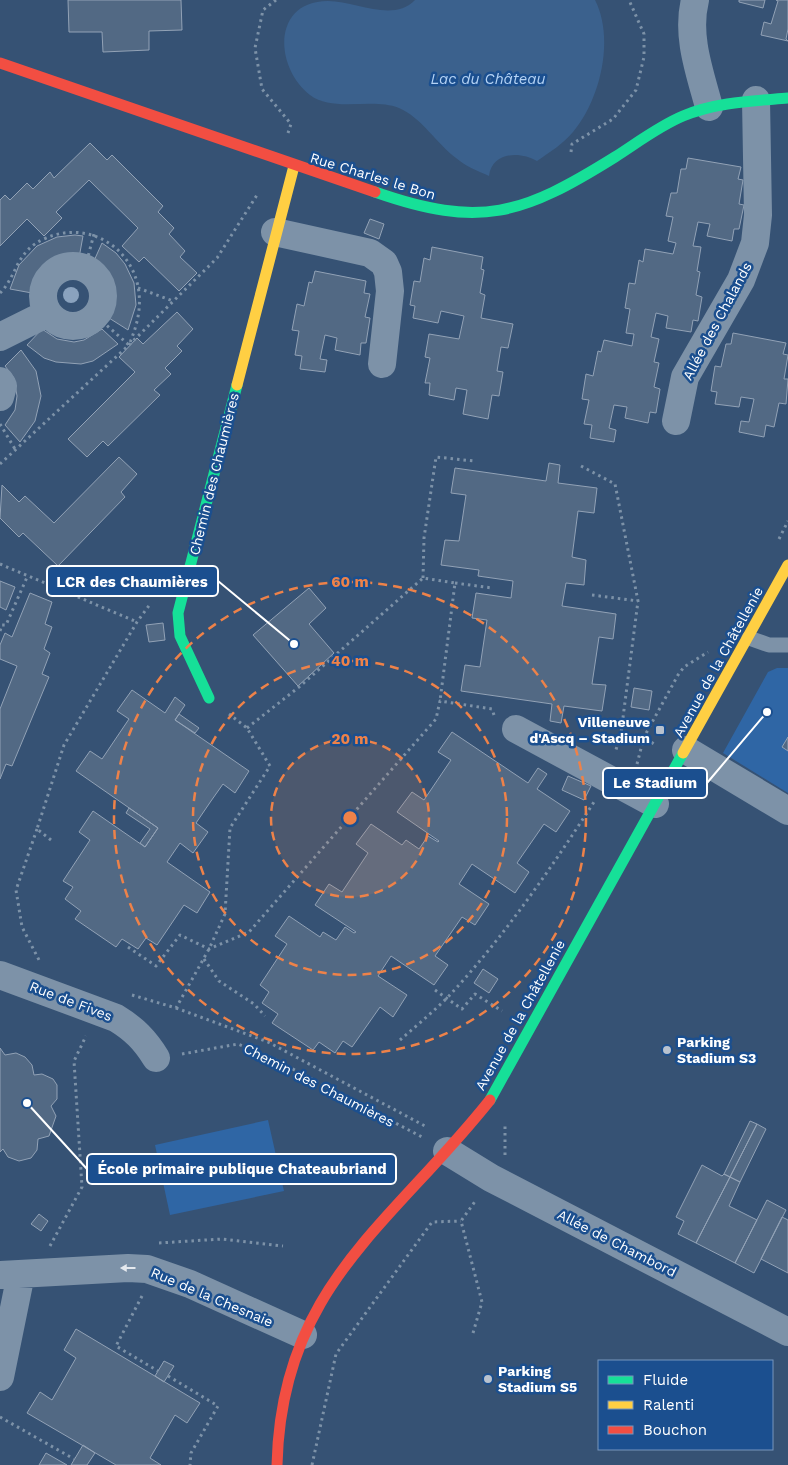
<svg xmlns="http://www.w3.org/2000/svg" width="788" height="1465" viewBox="0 0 788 1465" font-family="'Work Sans',sans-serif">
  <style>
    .green { fill: #2f66a5 }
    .water { fill: #3b618d }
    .building { fill: #526984; stroke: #92a2b6 }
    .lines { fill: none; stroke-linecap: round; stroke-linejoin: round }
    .path { stroke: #7d92a8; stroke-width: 3; stroke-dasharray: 2.5 4; stroke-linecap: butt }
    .lane { stroke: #7d92a8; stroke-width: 15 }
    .street { stroke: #7d92a8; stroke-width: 28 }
    .fast { stroke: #16e098; stroke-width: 11 }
    .slow { stroke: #ffcf43; stroke-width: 11 }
    .jam { stroke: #f24e42; stroke-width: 11 }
    .tree { fill: #8aa2be }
    .oneway { fill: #e5e9ee }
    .ring { fill: none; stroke: #ee8249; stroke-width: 2.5; stroke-dasharray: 9 6 }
    .poi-dot { fill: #b9c2ce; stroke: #1b4f8f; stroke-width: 2 }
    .labels { text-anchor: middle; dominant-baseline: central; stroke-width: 5; stroke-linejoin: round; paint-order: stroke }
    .street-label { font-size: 14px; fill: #fff; stroke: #1b4f8f }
    .poi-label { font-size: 14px; font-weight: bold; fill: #fff; stroke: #1b4f8f; text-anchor: start }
    .water-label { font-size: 15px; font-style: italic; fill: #b5d3f5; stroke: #1b4f8f }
    .centre { fill: #ee8249; stroke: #1b4f8f; stroke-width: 2.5 }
    .ring-label { font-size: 15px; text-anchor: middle; font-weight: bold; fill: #ee8249; stroke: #1b4f8f; stroke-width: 5; stroke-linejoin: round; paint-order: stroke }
    .leader { fill: none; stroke: #fff; stroke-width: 2 }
    .callout-dot { fill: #fff; stroke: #1b4f8f; stroke-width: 2 }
    .callout { fill: #1b4f8f; stroke: #fff; stroke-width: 2 }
    .callout-label { font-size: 15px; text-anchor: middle; font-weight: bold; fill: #fff }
  </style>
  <rect width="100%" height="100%" fill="#365274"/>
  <path class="green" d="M777 668H788V793L723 753 768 672Z
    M268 1120 284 1191 170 1215 155 1145Z"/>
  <path class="water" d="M415 0H595C615 39 600 100 573 132 563 144 550 152 537 161 520 151 492 152 489 176 478 171 465 166 456 158 437 144 421 117 399 108 372 97 334 113 310 95 274 67 272 1 328 1 356 1 393 23 415 0Z"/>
  <path class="building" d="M68 0H181L182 30 149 31V50L103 52 102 32H69Z
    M739 0H765L763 8 739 2Z
    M776 0H788V29L786 39 788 41 761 35 764 22 771 24 778 1Z
    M90 143 107 160 112 155 163 206 158 212 174 228 169 234 185 251 180 257 197 273 179 291 144 257 139 262 122 246 138 228 89 180 56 212 62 218 44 236 27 219 0 246V200L5 195 10 200 27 183 33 189 50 172 54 178Z
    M688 158 741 167 738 179 743 180 739 204 744 205 739 229H734L732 241 707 236 710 224 698 222 693 246 701 247 697 271 700 272 696 295 702 297 698 321 693 320 691 332 666 328 668 316 656 313 651 337 659 339 654 362 659 363 654 387 660 389 656 413 650 412 648 423 625 418 627 407 614 405 609 428 616 430 614 442 590 438 592 425 584 424 589 400 582 399 586 374 593 376 598 351 601 352 604 340 632 346 634 334 626 333 630 309 625 308 629 283 635 284 639 260 643 262 645 249 673 254 676 243 668 241 673 217 666 216 671 193H677L681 169H686Z
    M370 219 384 224 379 239 364 233Z
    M75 235 83 236 79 258 62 259 50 264 38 277 32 293 10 289 19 265 37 246 57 237Z
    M102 243 116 253 125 264 134 283 136 305 128 330 109 318 113 300 111 285 104 273 93 263Z
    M432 247 483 257 481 269 484 270 480 293 485 295 481 318 513 324 508 348 501 347 497 371 503 372 499 396 492 395 488 419 463 414 467 390 456 388 454 400 429 395 430 383H425L430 358 425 357 429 334 459 339 464 316 441 311 438 323 413 318 415 306 410 305 414 281 420 282 424 258 430 260Z
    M315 271 366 281 364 293 370 294 365 317 370 318 366 343H361L360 355 335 350 337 338 325 335 320 359 327 360 325 372 300 369 302 356 295 355 299 331 292 330 297 304 304 306 309 282 312 283Z
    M177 312 193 329 177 346 182 351 165 368 171 374 154 390 160 395 108 446 103 441 87 457 68 439 135 372 119 357 137 338 143 344Z
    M42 329 57 339 74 342 84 340 102 329 118 344 93 361 81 364 56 362 44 358 27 345Z
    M733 333 786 343 783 354 788 355 784 379H788L786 404 779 403 774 427 766 425 764 437 739 432 741 421 749 422 754 399 741 397 739 407 715 404 717 392 711 391 715 366 721 367 726 344H731Z
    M21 350 36 371 41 396 35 421 20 442 5 425 15 410 17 396 14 378 5 366Z
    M119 457 137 474 121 492 125 497 58 566 23 533 19 537 0 518 2 485 19 502 25 496 54 523Z
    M549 463 560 465 558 483 597 488 594 513 578 511 572 557 586 560 584 585 566 583 562 606 616 614 613 639 599 637 592 684 606 685 602 711 564 706 561 723 550 721 552 704 461 691 465 665 480 667 487 620 472 618 476 593 511 598 513 581 478 576 479 570 441 565 445 540 459 541 463 515 466 495 451 493 455 468 546 481Z
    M0 581 15 587 6 610 0 607Z
    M309 588 326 608 309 624 334 653 298 686 253 635Z
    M30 593 52 602 45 624 52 627 44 649 50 653 42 674 49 677 12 766 6 764 0 779V709L17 666 0 659V645L5 633 12 637Z
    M163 623 165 640 149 642 146 625Z
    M634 688 652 691 649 710 631 707Z
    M132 690 165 713 175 697 185 705 175 720 249 771 235 793 223 784 211 801 196 823 208 832 193 853 180 843 167 862 210 892 197 913 184 905 157 945 146 938 138 949 122 939 116 947 75 919 81 911 65 899 73 887 63 881 90 840 79 832 93 811 145 847 158 828 76 771 90 751 102 759 129 719 117 711Z
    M179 714 199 728 195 733 175 720Z
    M452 732 528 783 538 768 547 774 537 789 570 811 556 832 544 824 517 863 529 872 515 893 472 864 459 884 489 904 475 925 462 917 435 956 448 965 434 985 391 956 378 976 407 995 393 1017 380 1007 352 1047 343 1041 335 1053 319 1042 313 1050 272 1023 278 1014 262 1003 269 992 260 985 287 944 275 936 289 916 320 937 323 932 336 940 345 927 354 933 356 932 315 905 329 884 342 892 368 853 356 844 371 824 402 845 406 840 419 849 428 836 438 842 439 841 397 812 412 792 424 800 451 760 438 752Z
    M788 737V751L782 747Z
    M568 776 591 786 584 800 562 790Z
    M129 808 158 828 145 847 140 843 150 829 126 813Z
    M483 969 498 979 489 993 474 983Z
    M0 1048 5 1055 16 1053 25 1057 32 1065 34 1075 42 1074 53 1079 57 1085V1099L51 1106 56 1116 49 1136 38 1139 37 1150 31 1158 19 1161 8 1157 3 1149 0 1152Z
    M750 1121 757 1124 730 1177 724 1174Z
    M757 1124 766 1129 740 1182 730 1177Z
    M702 1165 722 1176 724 1174 730 1177 696 1243 678 1234 684 1221 676 1217Z
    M730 1177 740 1182 729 1206 757 1220 735 1263 696 1243Z
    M767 1200 786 1210 754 1273 735 1263Z
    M39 1214 48 1221 41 1231 31 1224Z
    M782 1217 788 1220V1273L761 1259Z
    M76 1329 200 1403 187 1423 175 1415 150 1458 161 1465H116L27 1413 40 1392 52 1400 76 1358 64 1350Z
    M164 1361 174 1366 164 1382 155 1376Z
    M83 1445 95 1453 87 1465H71Z
    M46 1453 67 1465H39Z"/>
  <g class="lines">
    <path class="path" d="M276 0 263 10 255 48 262 89 291 124 288 133
      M571 152 572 144 613 119 636 90 644 57V34L629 0
      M85 268 94 234
      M138 288 173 301
      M0 293C18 275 15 251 46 238 88 220 134 247 139 293 141 312 136 328 129 345L96 316
      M0 424 15 449
      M0 464 129 345 217 258 257 195
      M581 466 615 484 638 601 621 733 615 753
      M779 539 788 521
      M0 564 137 622
      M423 578 424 538 436 457 474 461
      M455 583 492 588
      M592 595 638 601
      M0 631 2 625H6L28 575
      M247 728 299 687 423 578 455 583 440 701
      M621 733 644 737 654 744
      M637 764 644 737 678 675 684 667 708 652
      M37 829 16 890 22 927 39 960
      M51 840 37 829 64 745 137 622 151 603
      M128 947 156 966 180 935 209 949 249 932 436 719 440 701 492 709 494 715
      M204 959 219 981 254 1004 265 1016
      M435 990 462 1009 475 994 502 1011
      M132 995 176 1008 209 949 225 914 230 828 270 766 247 728 229 714
      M176 1008 268 1042 425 1126
      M400 1040C416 1026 433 1012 448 997 503 938 550 870 594 802
      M182 1054 238 1044 268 1056 422 1137
      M505 1155V1126
      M159 1243 222 1239 283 1246
      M50 1246 82 1187 74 1061 86 1036
      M142 1296 116 1346 158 1371
      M473 1333 482 1302 461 1221 476 1200
      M168 1376 218 1406 191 1453 190 1465
      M0 1417 74 1459
      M312 1465 336 1354 432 1222 461 1221"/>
    <path class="lane" d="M749 638 769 645H788"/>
    <path class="street" d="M695 0C686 36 700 73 709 107
      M275 232 370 253 384 263 388 272 390 291 382 364
      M43 296a30 30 0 1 1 60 0a30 30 0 1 1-60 0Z
      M0 337 48 313
      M0 381 3 386 0 397
      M676 421 685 377 741 280 755 243 758 215 756 100
      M516 729 655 804
      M686 750 788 811
      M0 975 116 1018C134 1029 145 1040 156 1058
      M447 1151 491 1178 788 1332
      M0 1275 128 1268 147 1269 190 1284 303 1335
      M0 1377 21 1274"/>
    <path class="fast" d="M375 192C481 229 522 215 615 157 637 143 659 126 683 116 716 102 753 101 788 98
      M209 698 180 636 178 613 237 385
      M490 1100 683 753"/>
    <path class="slow" d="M237 385 294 166
      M683 753 788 565"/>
    <path class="jam" d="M0 63 375 192
      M277 1465C281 1287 390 1226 490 1100"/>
  </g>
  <circle class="tree" cx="71" cy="295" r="8"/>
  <defs><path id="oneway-solid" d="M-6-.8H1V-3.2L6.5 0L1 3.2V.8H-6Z" transform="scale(1.25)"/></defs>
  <use class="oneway" href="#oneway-solid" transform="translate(128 1268) rotate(-180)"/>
  <circle cx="350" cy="818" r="79" fill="#ee8249" fill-opacity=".12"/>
  <g class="ring">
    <circle cx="350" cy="818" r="79"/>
    <circle cx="350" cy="818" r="157"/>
    <circle cx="350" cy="818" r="236"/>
  </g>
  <g class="poi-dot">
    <rect x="655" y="725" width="10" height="10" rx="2.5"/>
    <circle cx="667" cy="1050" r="5"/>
    <circle cx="488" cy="1379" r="5"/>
  </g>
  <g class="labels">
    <g class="street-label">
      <text transform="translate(373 176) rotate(17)">Rue Charles le Bon</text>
      <text transform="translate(717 321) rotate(-62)">Allée des Chalands</text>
      <text transform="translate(214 474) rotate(-76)">Chemin des Chaumières</text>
      <text transform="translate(718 662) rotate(-61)">Avenue de la Châtellenie</text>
      <text transform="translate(71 1001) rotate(21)">Rue de Fives</text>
      <text transform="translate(520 1015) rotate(-61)">Avenue de la Châtellenie</text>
      <text transform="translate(319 1085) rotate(27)">Chemin des Chaumières</text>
      <text transform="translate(617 1243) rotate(27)">Allée de Chambord</text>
      <text transform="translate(212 1297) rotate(23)">Rue de la Chesnaie</text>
    </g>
    <g class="poi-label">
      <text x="650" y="722" text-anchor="end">Villeneuve<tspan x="650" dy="16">d'Ascq – Stadium</tspan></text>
      <text x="677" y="1042">Parking<tspan x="677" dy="16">Stadium S3</tspan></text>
      <text x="498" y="1371">Parking<tspan x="498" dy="16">Stadium S5</tspan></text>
    </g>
    <g class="water-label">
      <text x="488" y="79">Lac du Château</text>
    </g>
  </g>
  <circle cx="350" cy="818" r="8" class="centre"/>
  <g class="ring-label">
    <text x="350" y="587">60 m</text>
    <text x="350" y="666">40 m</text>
    <text x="350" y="744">20 m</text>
  </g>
  <path class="leader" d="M294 644L218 581M767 712L707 783M27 1103L87 1169"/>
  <g class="callout-dot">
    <circle cx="294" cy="644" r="5"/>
    <circle cx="767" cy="712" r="5"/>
    <circle cx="27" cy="1103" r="5"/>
  </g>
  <g class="callout">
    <rect x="47" y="566" width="171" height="30" rx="5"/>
    <rect x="603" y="768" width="104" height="30" rx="5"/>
    <rect x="87" y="1154" width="309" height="30" rx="5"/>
  </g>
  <g class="callout-label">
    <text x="132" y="587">LCR des Chaumières</text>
    <text x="655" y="788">Le Stadium</text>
    <text x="242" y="1174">École primaire publique Chateaubriand</text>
  </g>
  <rect x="598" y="1360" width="175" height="90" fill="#1b4f8f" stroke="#7695bc"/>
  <rect x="608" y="1376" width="25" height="8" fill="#16e098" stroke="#7695bc"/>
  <text x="643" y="1385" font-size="15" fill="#ffffff">Fluide</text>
  <rect x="608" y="1401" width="25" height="8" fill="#ffcf43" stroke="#7695bc"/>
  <text x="643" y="1410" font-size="15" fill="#ffffff">Ralenti</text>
  <rect x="608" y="1426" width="25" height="8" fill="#f24e42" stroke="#7695bc"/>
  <text x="643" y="1435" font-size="15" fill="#ffffff">Bouchon</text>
</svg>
